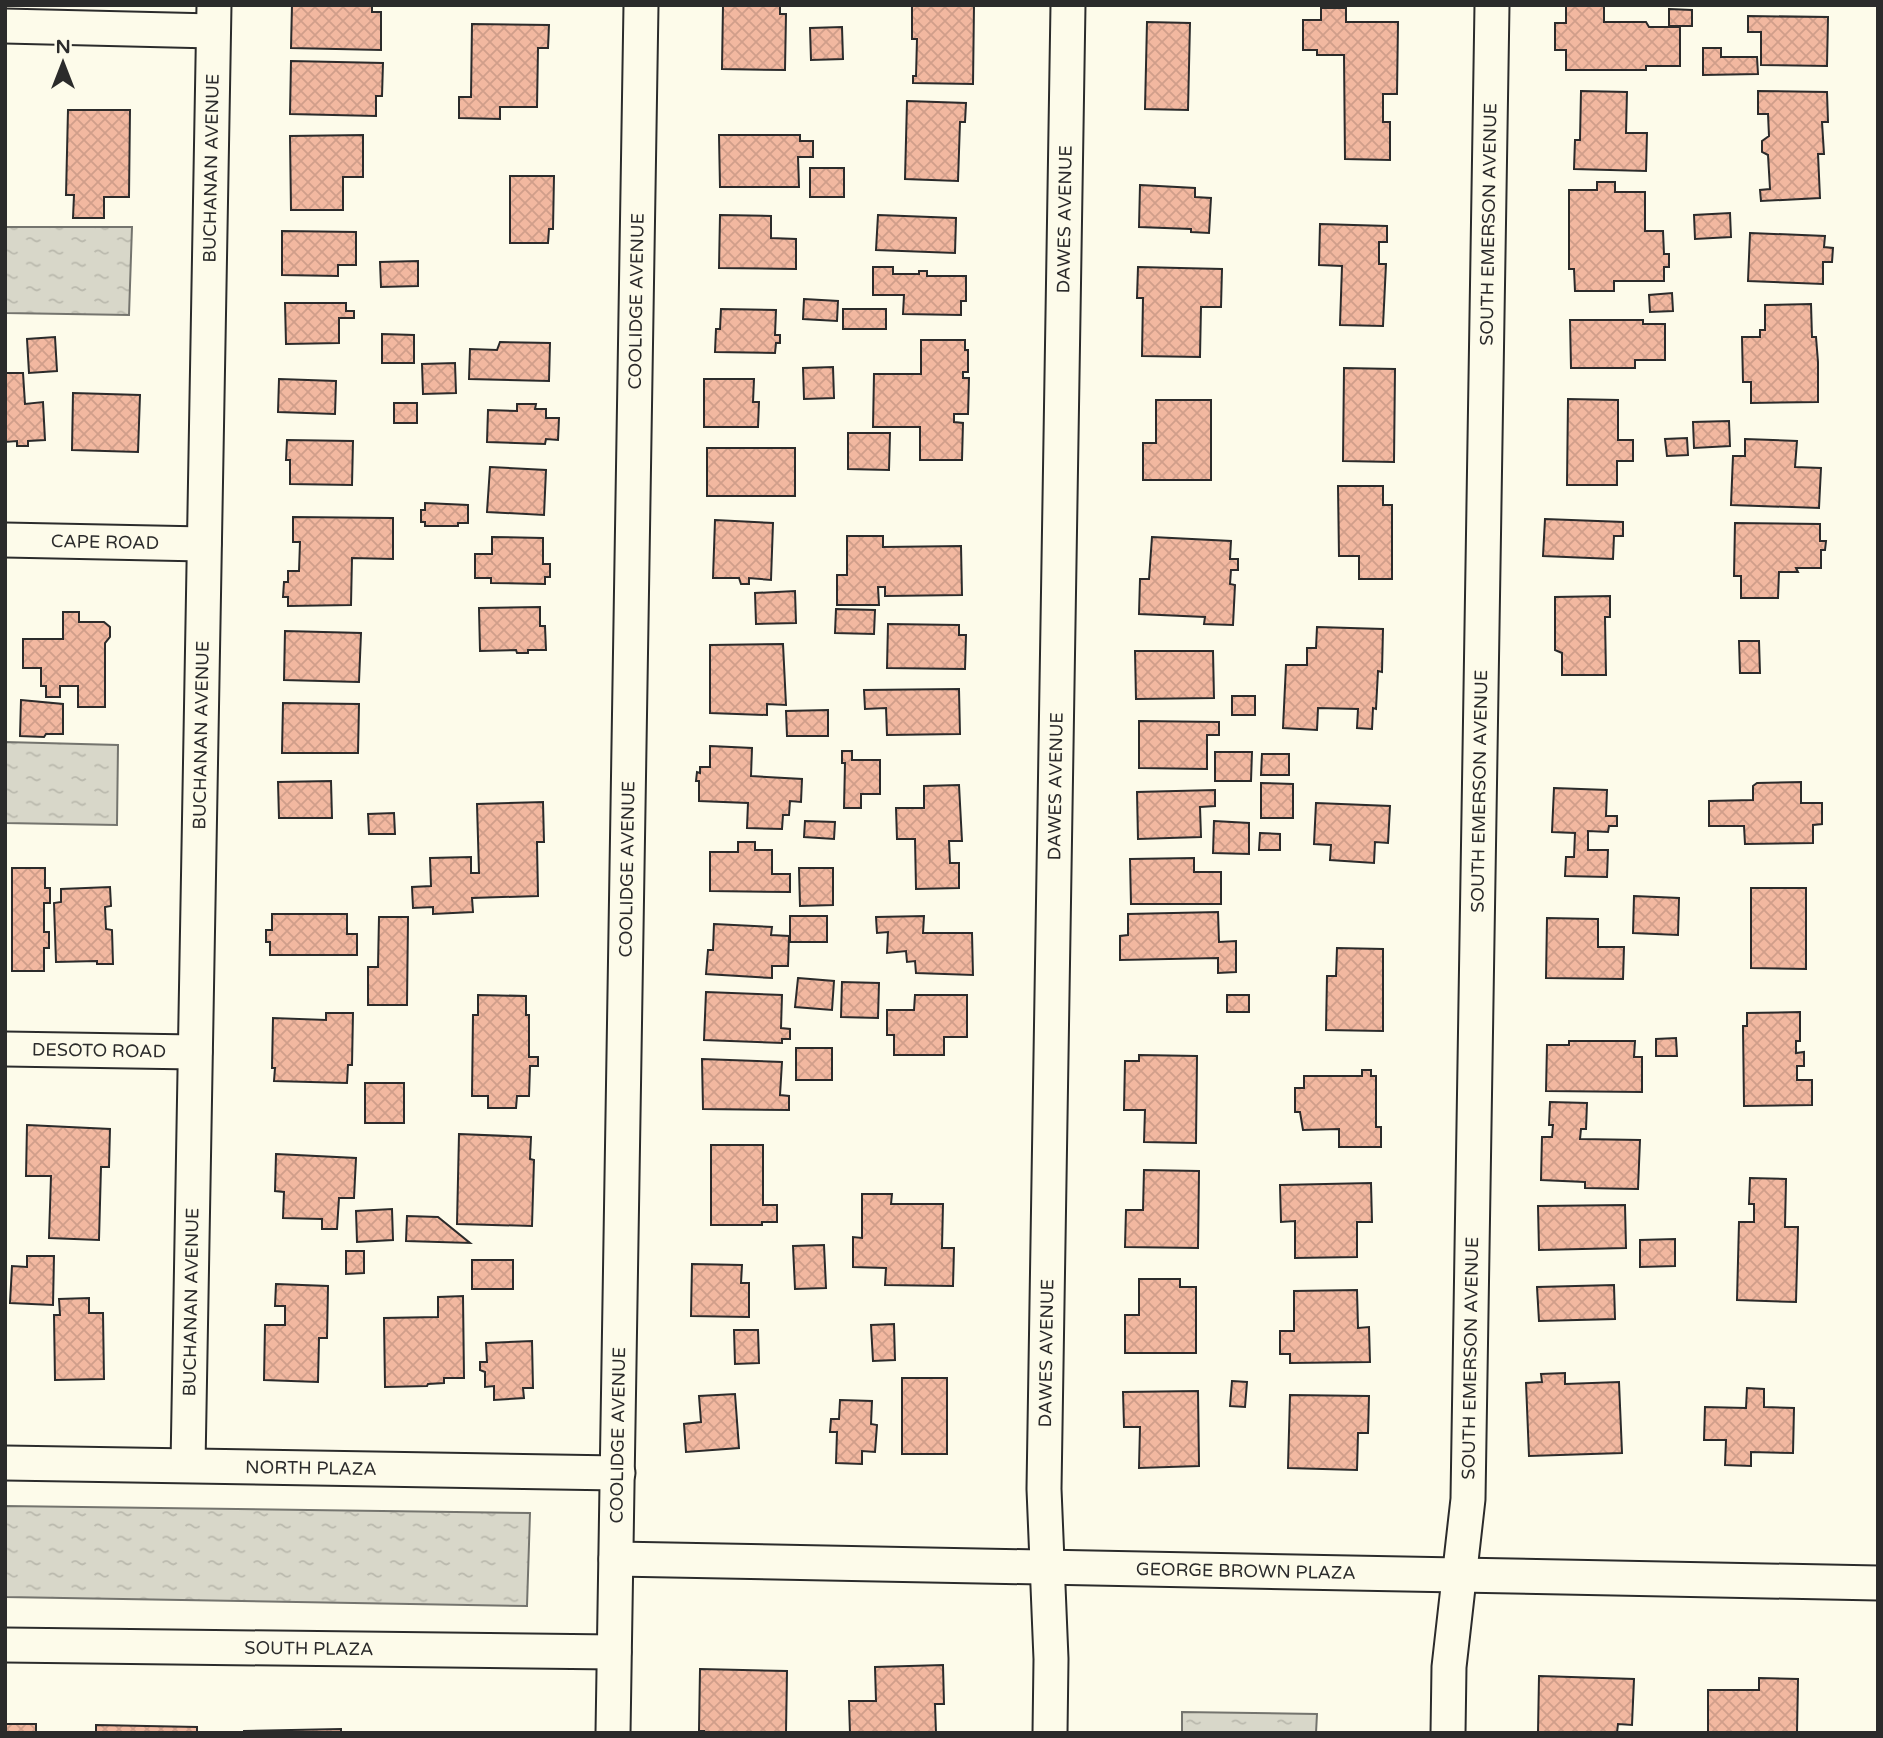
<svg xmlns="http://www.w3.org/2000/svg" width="1883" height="1738" viewBox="0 0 1883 1738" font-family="'Varela Round',sans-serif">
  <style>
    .water { fill: url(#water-ripples); stroke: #74746e; stroke-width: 2 }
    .building { fill: url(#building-cross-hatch); stroke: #2b2b2b; stroke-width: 2 }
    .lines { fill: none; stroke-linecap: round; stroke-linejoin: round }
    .minor-casing { stroke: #2b2b2b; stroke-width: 37 }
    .minor { stroke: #fdfbea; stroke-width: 33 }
    .labels { text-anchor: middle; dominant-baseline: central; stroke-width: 5; stroke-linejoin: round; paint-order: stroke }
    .street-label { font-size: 18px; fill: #2b2b2b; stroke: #fdfbea }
  </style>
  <defs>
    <pattern id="water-ripples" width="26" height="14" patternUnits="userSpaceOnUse" patternTransform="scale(1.75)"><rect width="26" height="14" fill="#d8d7c9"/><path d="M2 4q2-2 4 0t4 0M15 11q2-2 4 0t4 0" fill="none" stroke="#bab9ad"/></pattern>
    <pattern id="building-cross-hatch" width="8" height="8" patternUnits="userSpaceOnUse" patternTransform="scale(1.75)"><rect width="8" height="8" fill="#f2b8a0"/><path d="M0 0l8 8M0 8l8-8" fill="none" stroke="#d09e8a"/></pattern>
  </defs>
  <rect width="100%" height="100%" fill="#fdfbea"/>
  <path class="water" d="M5 227H132L129 315 5 313Z
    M5 742 118 745 117 825 5 823Z
    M5 1506 530 1513 527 1606 5 1597Z
    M1182 1712 1317 1714 1316 1733H1182Z"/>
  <path class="building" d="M292 5H372V12H381V50L291 48Z
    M723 5H780V14H786L785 70 722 69Z
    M912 5H974L973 84 913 83V76H916L917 39H912Z
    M1566 6H1604V22H1646L1649 27H1680V66H1646V70H1566V50H1555V23H1566Z
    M1321 8H1346V22H1398L1397 94H1383V122H1390V160L1345 159 1344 55H1317V50H1303V20H1321Z
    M1669 9 1692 10V26H1669Z
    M1748 16 1828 17 1827 66 1761 65V32H1748Z
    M1147 22 1190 23 1188 110 1145 109Z
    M472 24 549 25 548 48H538L537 107H500V119L459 118V97H471Z
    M842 27 843 59 811 60 810 28Z
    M1703 48H1721V57H1757L1758 74 1703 75Z
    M291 61 383 63 382 96H376V116L290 114Z
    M1581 91 1627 92 1626 133H1647L1646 171 1574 169 1575 140H1580Z
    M1758 91 1827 92 1828 122H1822L1824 154H1818L1820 198 1761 201 1760 190 1770 189 1768 155 1762 152V141L1769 136 1768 114H1758Z
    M907 101 966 103 965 122H960L958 181 905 179Z
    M68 110H130L129 197H104V218H73L74 195H66Z
    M363 135V177H343V210H291L290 136Z
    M719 135H800V141H813V157H798L799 187H720Z
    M810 168H844V197H810Z
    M510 176H554L553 229H549L548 243H510Z
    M1597 182H1615V192H1645V231H1663L1664 254H1669V267H1664V281H1614V291H1575L1574 269H1569V190H1597Z
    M1140 185 1195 188V197L1211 198 1209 233 1191 232V229L1139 227Z
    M1730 213 1731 237 1695 239 1694 215Z
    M720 215 771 216V238L796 239V269L719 268Z
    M878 215 956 218 955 253 876 250Z
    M1320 224 1387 226V242H1379V264H1386L1383 326 1340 325 1342 266 1319 265Z
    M282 231 356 232V265H338V276L282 275Z
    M1750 233 1825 236 1824 247 1833 248 1832 262H1823V284L1748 281Z
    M418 261V286L381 287 380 262Z
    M873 267H893V274H919V271H927V276H966V301H961V315L903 314 904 295H873Z
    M1138 267 1222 269 1221 307H1201L1200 357 1142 356 1143 298H1137Z
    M1672 293 1673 311 1650 312 1649 295Z
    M804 299 838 301 837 321 803 319Z
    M285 303H346V311H354V318H339V343L286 344Z
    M1811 304 1812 337H1816L1818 362V402L1751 403V382H1743L1742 337H1760V330H1765V305Z
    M721 309 776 310 775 335H780V343H776L775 353 715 352 716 329H720Z
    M843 309H886V329H843Z
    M1570 320H1643V324H1665V360H1635V368H1571Z
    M382 334 414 335V363H382Z
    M55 337 57 371 29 373 27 339Z
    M921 340H965V350H968V372H963V378H969L968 414H954V422L963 423 962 460H920V427H873L874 374H921Z
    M500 342 550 343 549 381 469 379 470 349 497 350Z
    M455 363 456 393 423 394 422 364Z
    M833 367 834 398 804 399 803 368Z
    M1344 368 1395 369 1394 462 1343 461Z
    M5 373H23L25 404 43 402 45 440 28 441V446H17V441L5 442Z
    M279 379 336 381 335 414 278 412Z
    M704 379H754L753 402H759L758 427H704Z
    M73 393 140 395 138 452 72 450Z
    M1568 399 1618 400V440H1633V461H1617V485H1567Z
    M1156 400H1211V480H1143V443H1156Z
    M394 403H417V423H394Z
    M517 404H536L535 409H546V418H559L558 440 546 439 545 444 487 442 488 410 517 411Z
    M1729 421 1730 446 1694 448 1693 422Z
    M848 433H890L889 470 848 469Z
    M1687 438 1688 455 1667 456 1665 439Z
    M1745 439 1797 441 1795 467 1821 468 1819 508 1731 505 1733 456H1745Z
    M287 440 353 441 352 485 290 484V460H286Z
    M707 448H795V496H707Z
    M490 467 546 470 544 515 487 512Z
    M1338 486H1383V505H1392V579H1359V556H1339Z
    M425 503 468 505V523H458V526H425V522H421V510H425Z
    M293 517 393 518V559L352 558 351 605 288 606V597H283L284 582H288V571H299L300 542H293Z
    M1545 519 1623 522V536H1614L1613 559 1543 556Z
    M715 520 773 523 771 580 749 578V584H741L739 578H713Z
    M1735 523 1820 524V541H1826L1825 550H1821V568H1796L1798 572H1779L1778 598H1741V576H1734Z
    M847 536H883V547L961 546 962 595 885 596V587H878L879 605H837V575H847Z
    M492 537 543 538V564H550V577H545V584L491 583V578H475V554H492Z
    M1152 537 1231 541 1230 559H1238V570H1231L1230 584 1235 585 1233 625 1204 624 1205 617 1139 614 1140 579H1149Z
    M795 591 796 623 756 624 755 593Z
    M1610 596V617H1605L1606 675H1562V653L1555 650V597Z
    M540 607V626H545L546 650H528V653H517L516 650 480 651 479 608Z
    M836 609 875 610 874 634 835 633Z
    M63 612H79V622H104L110 627V637L105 643V707H78V686H60V697H46V686H41V668H23V639H63Z
    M888 624 959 625V635H966L965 669 887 668Z
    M1317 627 1383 629 1382 672 1378 671 1376 709 1373 708 1372 729 1357 728 1358 709 1318 708 1317 730 1283 728 1286 665H1307V648H1316Z
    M285 631 361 633 359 682 284 680Z
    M1739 641H1759L1760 673H1740Z
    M783 644 786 705 767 704V715L710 713V645Z
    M1135 651H1213L1214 698 1136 699Z
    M959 689 960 734 887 735 886 708 865 709 864 690Z
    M1232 696H1255V715H1232Z
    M21 700 63 704V734H46L44 737 20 736Z
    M283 703 359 704 358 753H282Z
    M828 710V736H787L786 711Z
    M1139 721 1219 722V735H1207V769L1139 768Z
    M710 746 752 748 751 776 802 779 801 802 790 801 789 815H783L782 829 747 828 748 803 699 801V781H696L697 772 700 773V767H710Z
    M842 751H852V760H880V794H861V808H844L845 763H842Z
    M1215 752H1252L1251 781H1215Z
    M1262 754H1289V775H1261Z
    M331 781 332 818H279L278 782Z
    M1801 782V803H1822V824L1813 825V843L1745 844 1744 826H1709V801L1753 800V786L1757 783Z
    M1261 783 1293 784V818H1261Z
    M959 785 962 841H949L950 863H959V888L916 889 915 839H897L896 808H924V786Z
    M1554 788 1607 790 1606 816H1617V826H1609L1608 832 1588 831V850H1608L1607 877 1565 876 1566 857H1574L1575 833 1552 832Z
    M1215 790V806L1200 807 1201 837 1138 839 1137 792Z
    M543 802 544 842H537L538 896 472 898 473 912 433 914V907L413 908 412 887 431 886 430 858 471 857V873H479L477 804Z
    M1316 803 1390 806 1388 843 1375 842 1374 863 1330 860 1331 845 1314 844Z
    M394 813 395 834H369L368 814Z
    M805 821 835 822 834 839 804 837Z
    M1214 821 1249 823V854L1213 853Z
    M1260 833 1280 834V850H1259Z
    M738 842H755V850H772V874H790V892L710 891V852H738Z
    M1194 858V872H1221V904H1131L1130 859Z
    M12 868H45V888H50V903H44V932H49V948H44V971H12Z
    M799 868H833V905L800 906Z
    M110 887 111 906 105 907 106 929 112 930 113 964H97V961L56 962 54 903 61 902V889Z
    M1751 888H1806V969L1751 968Z
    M1634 896 1679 898 1678 935 1633 933Z
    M1218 912 1219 942 1236 941V972L1218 973V958L1120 960V936L1128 935V914Z
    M272 914H347V934H357V955H270V942H266V930H272Z
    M790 916H827V942H790Z
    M924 916 923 933H972L973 975 916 973 915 961 907 962 906 951 887 953 888 932 877 933 876 917Z
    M379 917H408L407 1005H368V967H378Z
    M1547 918 1598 919V947H1624L1623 979 1546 978Z
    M714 924 772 927 771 935 789 936 788 966H772V978L706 974 708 950H713Z
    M1337 948 1383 949V1031L1326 1030 1327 976H1336Z
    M798 978 834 981 832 1010 795 1007Z
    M842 982 879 983 878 1018 841 1017Z
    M706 992 782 995 781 1028 790 1029V1039H782V1043L704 1040Z
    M478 995 526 996V1015H529V1057H538V1066H530L529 1096H517L516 1108H488V1096H472L473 1015H478Z
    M915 995H967V1037H944V1055H894V1035H887V1010H914Z
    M1227 995H1249V1012H1227Z
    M1800 1012V1041H1796V1053L1804 1052V1066H1797V1080H1812V1105L1744 1106 1743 1026H1747V1013Z
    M326 1013H353L352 1065H348L347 1083 274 1081 275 1068H272L273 1018 326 1020Z
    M1676 1038 1677 1056H1656V1039Z
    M1569 1041H1635L1634 1057H1642V1092L1546 1091 1547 1045H1569Z
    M796 1048H832V1080H796Z
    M1139 1055 1197 1056 1196 1143 1144 1142 1145 1110H1124L1125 1061H1139Z
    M702 1059 782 1062 780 1095 789 1096V1110L703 1109Z
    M1362 1070H1371V1076H1376V1127H1381V1147H1339V1129L1303 1130 1300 1112H1295V1088H1304V1076H1362Z
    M365 1083H404V1123H365Z
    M1550 1102 1587 1103 1586 1129H1581L1580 1139 1640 1140 1638 1189 1585 1188V1182L1541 1180 1542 1137H1552L1553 1125H1549Z
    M27 1125 110 1129 109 1167H101L99 1240 49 1238 51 1176H26Z
    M459 1134 531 1137 530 1159 534 1160 532 1226 457 1224Z
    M711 1145H763V1205H777V1222H762V1225H711Z
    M276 1154 356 1158 354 1198H339L337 1229H322V1219L283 1218 284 1192 275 1191Z
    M1144 1170 1199 1171 1198 1248 1125 1247 1126 1210H1143Z
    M1750 1178 1786 1179 1785 1227H1798L1796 1302 1737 1300 1739 1222H1754V1204H1749Z
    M1371 1183 1372 1222H1357V1257L1295 1258V1221L1281 1222 1280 1185Z
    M862 1194H892L891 1204H943L942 1248H954L953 1286 885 1285 886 1268 853 1267V1237L862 1238Z
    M1625 1205 1626 1248 1539 1250 1538 1206Z
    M392 1209 393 1240 357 1242 356 1211Z
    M407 1216 438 1217 470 1243 406 1241Z
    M1675 1239V1266L1640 1267V1240Z
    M824 1245 826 1288 795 1289 793 1246Z
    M346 1251H364V1273L346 1274Z
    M27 1256H54L53 1305 10 1303 12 1266 27 1267Z
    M472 1260H513V1289H472Z
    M692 1264 742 1265 741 1283H749V1317L691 1316Z
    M1139 1279H1180V1287H1196V1353H1125V1315H1139Z
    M276 1284 328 1286 327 1338H319L318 1382 264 1380 265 1325H285V1306H275Z
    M1614 1285 1615 1319 1539 1321 1537 1287Z
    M1357 1290 1358 1328 1369 1327 1370 1362 1290 1363V1354H1280V1331H1294V1291Z
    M463 1296 464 1378H444V1383L428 1384 427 1386 385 1387 384 1318 438 1317V1297Z
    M89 1298V1313H103L104 1379 55 1380 54 1315H60L59 1299Z
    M894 1324 895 1360 873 1361 871 1325Z
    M734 1330H758L759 1363 735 1364Z
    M532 1341 533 1388H523L524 1398 494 1400V1386L485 1387V1372L480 1370V1362H487L486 1343Z
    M1565 1373V1384L1619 1382 1622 1453 1529 1456 1526 1383 1542 1382 1541 1374Z
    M902 1378H947V1454H902Z
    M1232 1381 1247 1382 1245 1407 1230 1406Z
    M1747 1388 1764 1389V1407L1794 1408 1793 1453 1751 1452V1466L1725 1465 1726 1440H1704L1705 1407 1746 1408Z
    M1198 1391 1199 1466 1139 1468 1140 1427H1124L1123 1392Z
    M735 1394 739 1448 686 1452 684 1424 701 1422 699 1396Z
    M1290 1395 1369 1396 1368 1433H1358L1357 1470 1288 1468Z
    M840 1400 872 1401 871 1424 877 1425 875 1452 862 1451V1464L836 1463 837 1432H830L831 1419H839Z
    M943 1665 944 1704H935L936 1733H850L849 1701H876L875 1667Z
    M700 1669 787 1671 786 1733H704V1731H699Z
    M1539 1676 1634 1679 1632 1725 1618 1724 1617 1733H1538Z
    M1759 1678 1798 1679 1797 1733H1708V1690H1759Z
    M5 1724H36V1733H5Z
    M96 1725 197 1727V1733H96Z
    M341 1729V1733H244V1731Z"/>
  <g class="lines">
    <defs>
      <g id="minor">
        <path d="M5 26 213 31"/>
        <path id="s1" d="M5 540 204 544"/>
        <path id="s2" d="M5 1049 195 1052"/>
        <path id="s3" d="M5 1463 618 1473"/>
        <path id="s4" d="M188 1465 214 5"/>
        <path id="s5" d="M616 1559 1878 1583"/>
        <path id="s6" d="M5 1645 614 1652"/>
        <path id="s7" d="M613 1733 641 5"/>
        <path id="s8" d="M1050 1733 1051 1659 1044 1489 1068 5"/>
        <path id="s9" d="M1448 1733 1449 1667 1468 1499 1492 5"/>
      </g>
    </defs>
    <use href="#minor" class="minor-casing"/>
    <use href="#minor" class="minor"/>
  </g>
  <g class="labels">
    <g class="street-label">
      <text stroke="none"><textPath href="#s4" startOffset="1297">BUCHANAN AVENUE</textPath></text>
      <text stroke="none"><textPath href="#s8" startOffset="1514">DAWES AVENUE</textPath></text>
      <text stroke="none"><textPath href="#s9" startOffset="1510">SOUTH EMERSON AVENUE</textPath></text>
      <text stroke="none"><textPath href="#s7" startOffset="1432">COOLIDGE AVENUE</textPath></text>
      <text stroke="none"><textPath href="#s1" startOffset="100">CAPE ROAD</textPath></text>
      <text stroke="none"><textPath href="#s4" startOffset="730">BUCHANAN AVENUE</textPath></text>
      <text stroke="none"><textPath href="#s8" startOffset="947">DAWES AVENUE</textPath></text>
      <text stroke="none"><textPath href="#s9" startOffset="943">SOUTH EMERSON AVENUE</textPath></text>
      <text stroke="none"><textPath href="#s7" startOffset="864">COOLIDGE AVENUE</textPath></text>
      <text stroke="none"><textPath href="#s2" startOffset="94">DESOTO ROAD</textPath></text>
      <text stroke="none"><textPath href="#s4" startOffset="163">BUCHANAN AVENUE</textPath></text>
      <text stroke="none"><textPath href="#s8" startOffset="380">DAWES AVENUE</textPath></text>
      <text stroke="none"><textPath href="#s9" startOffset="376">SOUTH EMERSON AVENUE</textPath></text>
      <text stroke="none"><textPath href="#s7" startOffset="298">COOLIDGE AVENUE</textPath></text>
      <text stroke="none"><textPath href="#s3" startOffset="306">NORTH PLAZA</textPath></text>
      <text stroke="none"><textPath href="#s5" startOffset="630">GEORGE BROWN PLAZA</textPath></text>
      <text stroke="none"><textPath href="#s6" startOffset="304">SOUTH PLAZA</textPath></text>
    </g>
  </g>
  <rect width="1883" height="1738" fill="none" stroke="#2b2b2b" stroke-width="14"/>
  <g transform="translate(63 63)" stroke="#fdfbea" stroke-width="5" paint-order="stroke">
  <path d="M0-5L12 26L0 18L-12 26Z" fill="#2b2b2b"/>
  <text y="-10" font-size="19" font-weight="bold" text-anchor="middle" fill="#2b2b2b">N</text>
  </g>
</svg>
